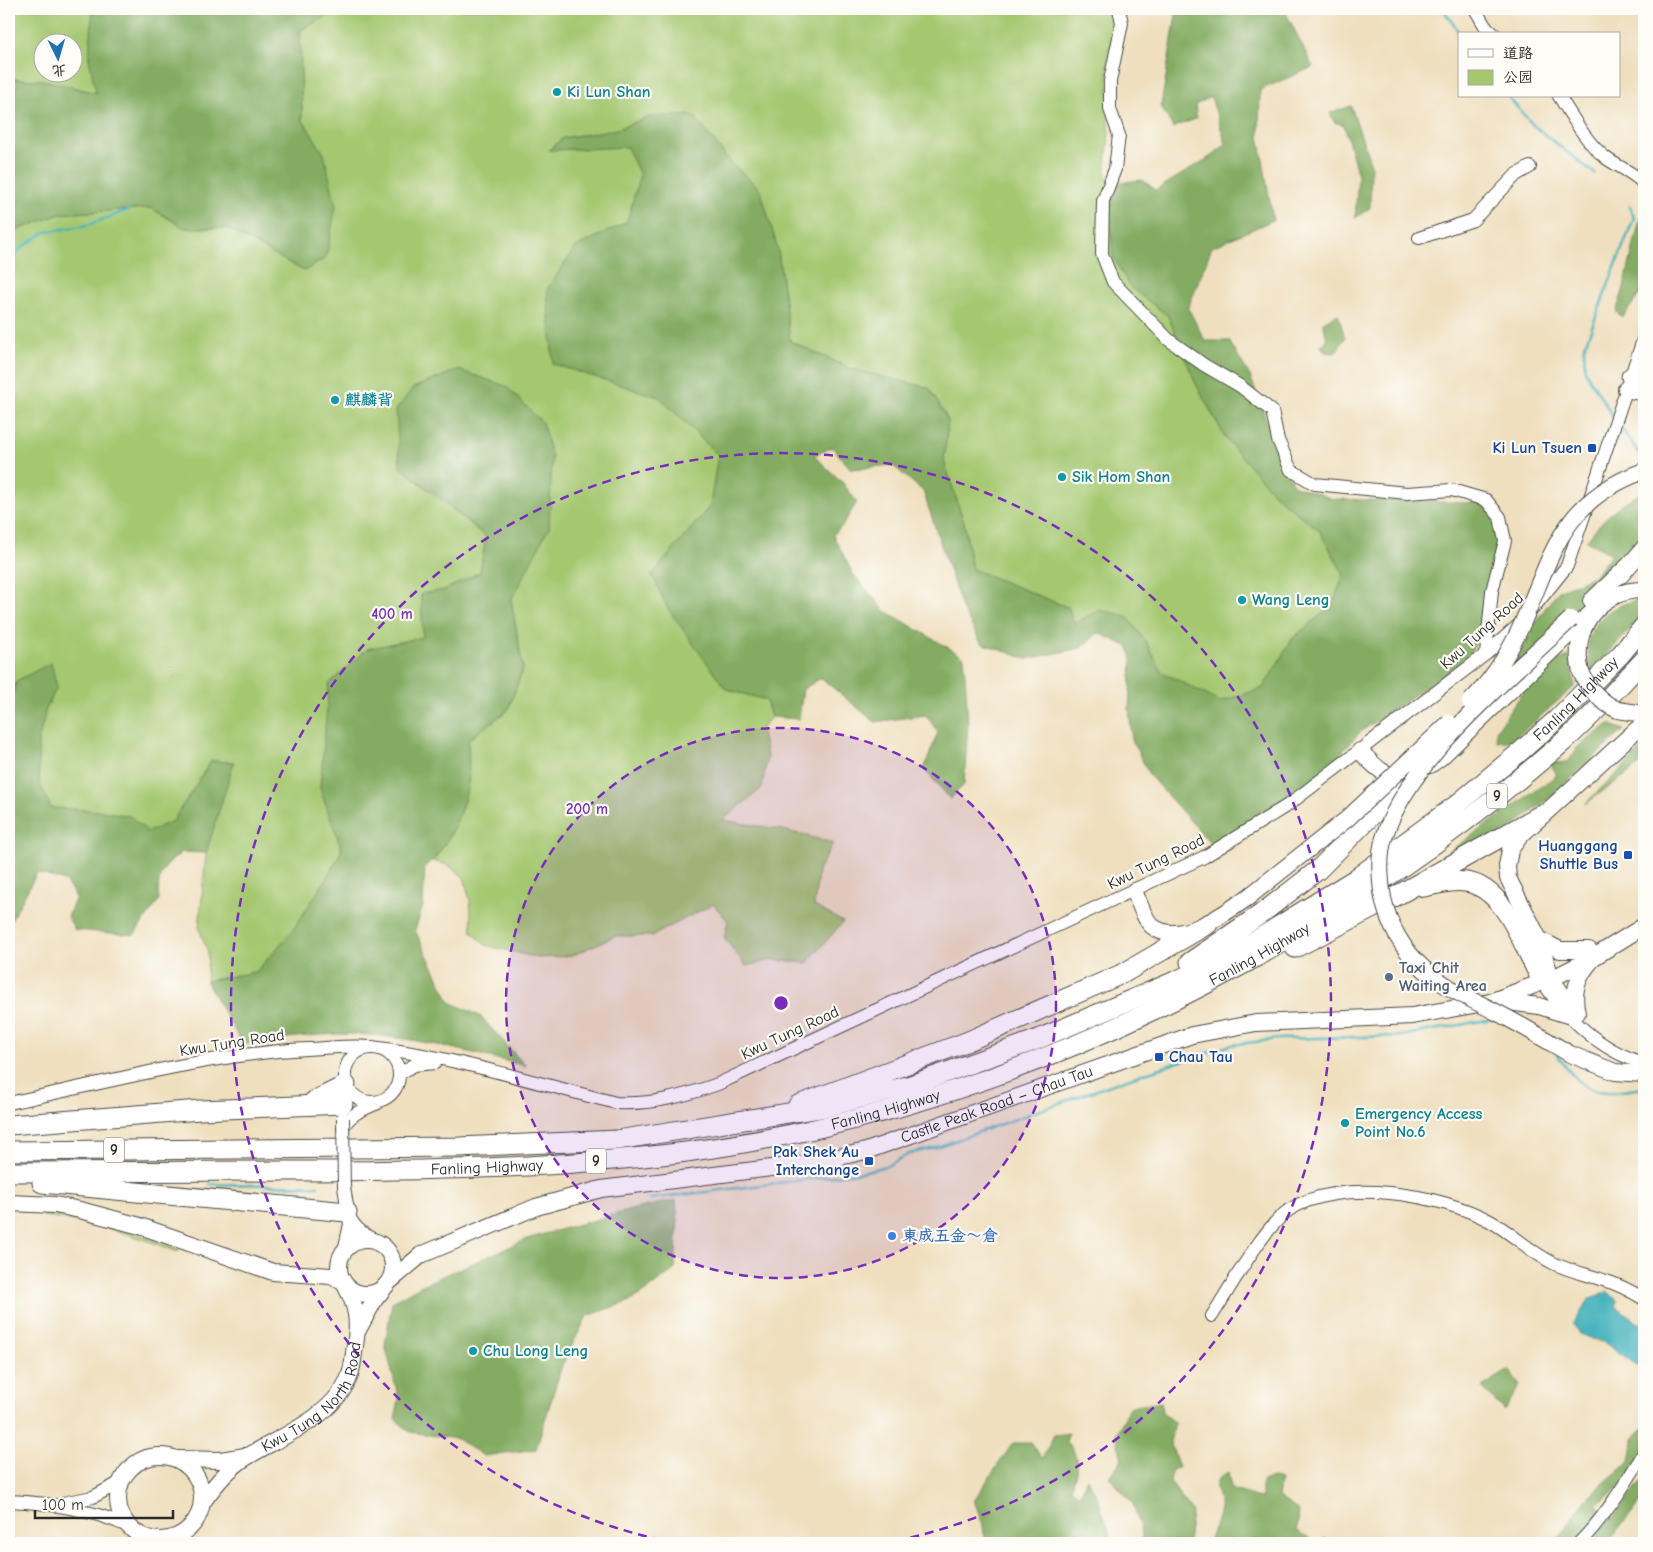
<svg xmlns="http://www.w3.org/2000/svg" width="1653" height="1552" viewBox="0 0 1653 1552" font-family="'Comic Neue','LXGW WenKai TC',sans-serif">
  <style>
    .green { fill: #a4c770; stroke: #68794e; fill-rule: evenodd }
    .forest { fill: #83ac62; stroke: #576c46 }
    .water { fill: #40b0bb; stroke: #366e73 }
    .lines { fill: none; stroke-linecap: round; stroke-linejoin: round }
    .stream { stroke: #40b0bb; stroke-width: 2.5 }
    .minor-casing { stroke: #484641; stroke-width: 14 }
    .major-casing { stroke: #484641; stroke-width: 18 }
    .highway-casing { stroke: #484641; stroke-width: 21 }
    .minor { stroke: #fff; stroke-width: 12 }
    .major { stroke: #fff; stroke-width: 16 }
    .highway { stroke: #fff; stroke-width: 19 }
    .minor-bridge-casing { stroke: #484641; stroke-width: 14; stroke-linecap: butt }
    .major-bridge-casing { stroke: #484641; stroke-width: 18; stroke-linecap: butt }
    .minor-bridge { stroke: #fff; stroke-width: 12 }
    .major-bridge { stroke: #fff; stroke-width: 16 }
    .ring { fill: none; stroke: #7b2cbf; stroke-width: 2.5; stroke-dasharray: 9 6 }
    .culture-dot { fill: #0f9aa8; stroke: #fdfcf7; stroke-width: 2 }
    .transit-dot { fill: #1a4fb4; stroke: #fdfcf7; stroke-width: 2 }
    .service-dot { fill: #5c6f8a; stroke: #fdfcf7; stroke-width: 2 }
    .shop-dot { fill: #3f7fe0; stroke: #fdfcf7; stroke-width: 2 }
    .labels { text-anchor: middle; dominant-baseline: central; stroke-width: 4.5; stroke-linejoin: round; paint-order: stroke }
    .shield { fill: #fdfcf7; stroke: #6a6a68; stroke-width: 1 }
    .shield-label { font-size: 15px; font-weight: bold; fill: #2b2b2b }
    .culture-label { font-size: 16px; font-weight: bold; fill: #0d838f; stroke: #fdfcf7; text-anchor: start }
    .transit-label { font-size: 16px; font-weight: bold; fill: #164399; stroke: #fdfcf7; text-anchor: end }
    .street-label { font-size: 16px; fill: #2b2b2b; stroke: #fdfcf7 }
    .service-label { font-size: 16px; font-weight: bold; fill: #4e5e75; stroke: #fdfcf7; text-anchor: start }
    .shop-label { font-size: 16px; font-weight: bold; fill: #366cbe; stroke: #fdfcf7; text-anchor: start }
    .centre { fill: #7b2cbf; stroke: #fdfcf7; stroke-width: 2.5 }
    .ring-label { font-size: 15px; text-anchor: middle; font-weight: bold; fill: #7b2cbf; stroke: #fdfcf7; stroke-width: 4.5; stroke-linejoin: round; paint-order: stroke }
  </style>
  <rect width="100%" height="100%" fill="#fdfcf7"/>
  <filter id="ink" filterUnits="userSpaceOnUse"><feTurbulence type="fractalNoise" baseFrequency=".02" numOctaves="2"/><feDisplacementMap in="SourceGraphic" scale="10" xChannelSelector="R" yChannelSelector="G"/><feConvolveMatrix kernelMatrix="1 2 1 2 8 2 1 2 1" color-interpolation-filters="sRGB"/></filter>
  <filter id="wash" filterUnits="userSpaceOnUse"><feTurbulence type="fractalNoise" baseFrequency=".0096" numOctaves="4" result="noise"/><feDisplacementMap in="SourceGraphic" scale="20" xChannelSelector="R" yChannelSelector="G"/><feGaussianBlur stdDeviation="1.12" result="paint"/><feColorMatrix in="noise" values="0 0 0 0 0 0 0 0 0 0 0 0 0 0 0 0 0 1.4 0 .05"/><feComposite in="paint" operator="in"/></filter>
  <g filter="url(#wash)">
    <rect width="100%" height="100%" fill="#efdfbe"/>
    <path class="green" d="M9 9H93L89 58 96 93 43 80 9 79ZM42 42H72V72H42Z
      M342 9H1115V35L1108 53 1109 133 1105 175 1116 183 1110 216 1130 287 1168 316 1196 384 1226 439 1278 498 1319 530 1344 575 1332 606 1293 638 1263 688 1220 702 1162 672 1146 642 1127 616 1074 624 1069 608 972 569 964 522 944 461 948 420 929 388 851 369 790 341 778 250 760 189 732 164 693 115 649 117 618 129 563 138 550 150 628 147 640 175 627 222 576 247 553 364 659 397 718 455 710 506 652 575 726 689 766 700 771 717 761 729 767 757 762 788 723 820 783 830 833 843 818 871 814 906 843 922 807 963 772 960 746 966 724 938 728 921 713 904 652 936H615L571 956 538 958 485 945 472 932 470 900 464 877 448 865 433 861 453 831 468 783V740L508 710 523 668 511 600 549 527 542 422 506 386 458 370 413 388 400 467 486 537 480 572 445 590 421 594 423 637 367 649 320 788 342 850 325 881 293 930 256 972 206 981 208 953 199 928 206 853 233 762 211 761 173 821 148 832 102 811 51 808 39 782 38 741 46 709 57 687 16 681 9 715V233L60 214 151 208 185 228H226L304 271 324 154 302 119 300 29Z
      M51 1212 105 1222 179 1249 178 1252C131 1234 93 1222 43 1216Z"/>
    <path class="forest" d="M93 9H342L300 30 302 119 324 154 336 206 326 258 304 271 226 228H185L151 208 60 214 9 233V79L43 80 96 93 89 58Z
      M1177 9H1284L1313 67 1260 90 1259 136 1273 220 1212 247 1188 308 1205 341H1229L1250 376 1278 452 1293 485 1333 499 1477 503 1498 513 1502 562 1490 617 1467 659 1360 732 1329 766 1258 824 1214 847 1150 776 1132 740 1129 709 1132 660 1129 647 1098 633 1081 648 1027 659 981 643 962 608 923 491 892 465 851 469 832 447 814 456 843 483 857 502 843 525 833 535 853 574 884 610 964 657 968 724 964 785 950 799 924 769 938 732 926 715 875 722 821 678 803 689 799 719 771 717 766 700 726 689 668 609 652 575 710 506 718 455 659 397 553 364 547 289 576 247 627 222 640 175 627 147 549 150 563 138 618 129 649 117 693 115 732 164 760 189 778 250 790 341 851 369 929 388 948 420 944 461 964 522 972 569 1069 608 1074 624 1099 610 1127 616 1146 642 1162 672 1220 702 1263 688 1293 638 1332 606 1344 574 1319 530 1278 498 1226 439 1196 384 1168 316 1130 287 1113 257 1110 216 1116 183 1142 180 1156 190 1210 157 1226 144 1211 97 1195 105 1197 118 1173 128 1161 106Z
      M1351 106 1371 165 1370 208 1355 218 1358 176 1344 125 1334 122 1330 113Z
      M1640 218 1644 220V288L1623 317 1616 312 1624 288Z
      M1338 314 1345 338 1335 353 1325 352 1321 346 1327 340 1323 322Z
      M458 370 506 386 542 422 552 458 549 527 511 600 523 668 508 710 468 740C468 753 470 769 468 782 465 807 446 853 425 866L423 906 415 930 450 1002 480 1016 526 1066C468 1052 409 1035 349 1034 313 1034 278 1039 242 1044L206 981 256 972 293 930 325 881 342 850 320 788 329 684 367 649 423 637 421 594 445 590 480 572 486 537 438 496 400 467 396 410 413 388Z
      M1644 492V552L1635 544 1605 575 1598 596 1574 622 1508 671 1522 651 1536 621 1558 591 1594 576 1612 554 1586 541C1603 519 1618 503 1644 492Z
      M1638 600 1644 601V614L1592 671C1579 632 1600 608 1638 600Z
      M1569 656 1575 686 1513 740 1497 742 1496 731C1516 703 1535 668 1569 656Z
      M51 663 57 687 46 709 38 741 39 782 51 808 102 811 130 816 148 832 173 821 211 761 234 762 206 853 182 852C163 867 156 875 159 900L134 935 75 930 68 917 76 897 65 881 37 873 9 924V715L16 681Z
      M1609 724 1624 730 1546 801 1450 875 1440 858 1557 775 1550 763 1568 762 1578 747Z
      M1644 747V762L1585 804Z
      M676 1200 678 1221 675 1269 633 1300 587 1316 562 1365 536 1449 484 1456 457 1439 410 1432 395 1419 399 1399 385 1345 392 1302 420 1286 530 1238 634 1209Z
      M1509 1370 1520 1385 1504 1411 1482 1387Z
      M1161 1402 1162 1413 1175 1423 1170 1442 1179 1467 1172 1470 1170 1482 1192 1512 1188 1543H1128L1143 1539 1133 1503 1109 1477 1122 1459 1116 1435 1130 1407Z
      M1644 1427V1465L1640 1472 1596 1505 1611 1520 1644 1479V1497L1608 1543H1555L1590 1495 1630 1461 1634 1439Z
      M1069 1433 1066 1442C1082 1456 1077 1472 1071 1489L1080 1495 1087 1478 1098 1499 1113 1543H985L983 1525 974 1500 1013 1443H1032L1042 1459 1054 1435Z
      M1228 1472 1231 1489 1262 1499V1481L1272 1478 1281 1480 1278 1497 1299 1511 1297 1530 1315 1543 1326 1538 1324 1543H1209C1212 1532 1218 1521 1220 1509 1222 1493 1205 1485 1228 1472Z"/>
    <path class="water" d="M1607 1292 1618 1301 1616 1306 1644 1327V1370L1605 1343 1579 1334 1573 1324 1590 1298Z"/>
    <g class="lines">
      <path class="stream" d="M1443 9 1460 34
        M1507 96 1534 126 1595 174
        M9 267 20 249 45 232 88 225 128 210
        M1613 417 1585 371 1584 348 1634 218 1630 206
        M1619 425 1644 460
        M1557 1055C1588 1098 1595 1095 1644 1088
        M210 1184 318 1186
        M650 1199 857 1173 887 1166 909 1154 934 1148 1130 1078 1231 1045 1278 1039 1401 1036 1492 1019"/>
    </g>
  </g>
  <g filter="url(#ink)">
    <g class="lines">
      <defs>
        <path id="minor" d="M1119 9 1122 23 1110 81V109L1119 135 1115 169 1103 201 1102 254 1113 282 1169 340 1204 365 1240 386 1272 411 1278 440 1291 470 1315 484 1407 493 1452 490 1486 500 1500 517 1505 541 1492 591 1486 654
          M1475 9 1485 26 1494 34
          M1559 96C1571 115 1588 145 1606 158 1618 167 1633 172 1644 184
          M1419 238 1473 220 1516 175 1530 167
          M1549 972 1576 1011
          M1540 976C1560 1014 1602 1052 1644 1063
          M345 1075a27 27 0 1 1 54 0a27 27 0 1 1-54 0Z
          M399 1074 414 1065 435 1063
          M9 1103C105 1083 209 1054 307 1049 328 1048 351 1045 372 1047 455 1057 535 1083 616 1103 652 1105 684 1096 718 1084L1204 857 1288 805 1486 654 1522 622 1567 566 1644 337
          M343 1128C349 1114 364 1109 378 1103
          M349 1216C355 1229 365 1235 376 1241
          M344 1251 350 1224 344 1187
          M1212 1316C1230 1288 1263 1228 1289 1210 1339 1177 1440 1194 1490 1221 1512 1233 1530 1252 1553 1263 1569 1271 1586 1274 1603 1280 1618 1284 1631 1291 1644 1299
          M9 1501C51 1503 89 1509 128 1526
          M67 1502 93 1497 121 1482
          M1579 1543C1605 1517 1625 1484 1644 1453"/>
        <g id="major">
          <path d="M1626 389 1644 393"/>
          <path d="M1621 575 1644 548"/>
          <path d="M1591 601 1628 566"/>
          <path d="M1581 672C1570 629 1599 589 1644 590"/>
          <path d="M1618 710 1644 714"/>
          <path d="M1360 751C1374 765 1384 779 1406 776"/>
          <path d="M1430 765 1441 757 1590 614"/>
          <path d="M1134 891C1139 901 1144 919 1152 926 1179 948 1225 913 1247 898"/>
          <path d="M1539 939 1560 950H1589"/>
          <path d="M1549 971 1539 939 1508 878 1507 866 1510 850 1521 835 1644 723"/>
          <path d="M1500 1001 1539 1006 1567 1015"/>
          <path d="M1577 1013C1572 992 1577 977 1591 961"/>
          <path d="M1570 1054 1615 1072 1644 1074"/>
          <path d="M9 1203 55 1205 80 1210 140 1226 273 1272 331 1276 343 1282"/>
          <circle cx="366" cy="1267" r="27"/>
          <path id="s1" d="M358 1330 375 1299 389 1282 421 1255 536 1207 601 1189 812 1163 866 1151 1192 1035 1256 1023 1412 1016 1490 1002 1553 978 1594 957 1644 926"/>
          <circle cx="160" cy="1498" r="42"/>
          <path d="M178 1459 221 1460 245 1456"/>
          <path id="s2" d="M202 1503C215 1484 230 1466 250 1455 284 1435 330 1418 348 1380 353 1370 353 1357 355 1346 359 1322 357 1306 345 1285"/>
        </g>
        <g id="highway">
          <path d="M1631 377 1644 382"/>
          <path d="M1424 887C1437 884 1453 880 1466 882 1504 887 1523 945 1539 975"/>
          <path d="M1295 948 1389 900 1542 814"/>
          <path d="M1190 962 1261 914 1318 870 1374 813 1415 776"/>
          <path d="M314 1101 346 1085"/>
          <path d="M798 1105 966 1042 1124 973 1208 924"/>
          <path d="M9 1125 200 1110 343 1104"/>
          <path id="s3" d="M9 1151 459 1147 617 1140 826 1107 911 1085 1036 1040 1180 979 1253 942 1355 879 1455 806 1521 751 1557 719 1621 654 1644 626"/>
          <path id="s4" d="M9 1172C101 1172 193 1171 285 1171 419 1171 553 1169 686 1152 1004 1110 1322 952 1563 742 1592 717 1618 687 1644 660"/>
          <path d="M42 1183 347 1212"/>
        </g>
      </defs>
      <use href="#minor" class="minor-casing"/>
      <use href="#major" class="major-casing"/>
      <use href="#highway" class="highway-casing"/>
      <use href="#minor" class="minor"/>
      <use href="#major" class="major"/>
      <use href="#highway" class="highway"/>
      <defs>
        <path id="minor-bridge" d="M343 1118 344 1187"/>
        <path id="major-bridge" d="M1581 672C1589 690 1600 702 1618 710
          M1470 702C1490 682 1506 658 1518 633 1552 560 1557 502 1644 471
          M1247 898 1347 819 1449 723
          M1570 1054C1546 1040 1523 1026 1498 1013 1472 999 1446 989 1424 969 1403 950 1389 926 1383 898 1380 879 1378 857 1384 838 1407 760 1512 675 1571 619"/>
      </defs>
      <use href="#minor-bridge" class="minor-bridge-casing"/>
      <use href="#major-bridge" class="major-bridge-casing"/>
      <use href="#minor-bridge" class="minor-bridge"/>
      <use href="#major-bridge" class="major-bridge"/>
    </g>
  </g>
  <circle cx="781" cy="1003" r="275" fill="#7b2cbf" fill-opacity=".12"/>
  <g class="ring">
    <circle cx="781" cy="1003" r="275"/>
    <path d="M676 1543A550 550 0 1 1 886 1543"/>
  </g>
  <g class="culture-dot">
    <circle cx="557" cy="92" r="5"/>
    <circle cx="335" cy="400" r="5"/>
    <circle cx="1062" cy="477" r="5"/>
    <circle cx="1242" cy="600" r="5"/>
    <circle cx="1345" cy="1123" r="5"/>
    <circle cx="473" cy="1351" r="5"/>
  </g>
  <g class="transit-dot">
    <rect x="1587" y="443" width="10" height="10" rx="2.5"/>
    <rect x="1623" y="850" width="10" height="10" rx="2.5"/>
    <rect x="1154" y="1052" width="10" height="10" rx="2.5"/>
    <rect x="864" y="1156" width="10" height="10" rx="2.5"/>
  </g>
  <circle class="service-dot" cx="1389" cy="977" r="5"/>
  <circle class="shop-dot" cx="892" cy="1236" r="5"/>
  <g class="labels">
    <g class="shield">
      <rect x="1487" y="783.5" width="20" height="25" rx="4"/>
      <rect x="104" y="1137.5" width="20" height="25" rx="4"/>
      <rect x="586" y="1148.5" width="20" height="25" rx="4"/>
    </g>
    <g class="shield-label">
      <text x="1497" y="796">9</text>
      <text x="114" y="1150">9</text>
      <text x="596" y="1161">9</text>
    </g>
    <g class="culture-label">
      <text x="567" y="92">Ki Lun Shan</text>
      <text x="345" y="400">麒麟背</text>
      <text x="1072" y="477">Sik Hom Shan</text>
      <text x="1252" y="600">Wang Leng</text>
      <text x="1355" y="1114">Emergency Access<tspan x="1355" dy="18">Point No.6</tspan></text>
      <text x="483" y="1351">Chu Long Leng</text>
    </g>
    <g class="transit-label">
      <text x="1582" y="448">Ki Lun Tsuen</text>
      <text x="1618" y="846">Huanggang<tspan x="1618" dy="18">Shuttle Bus</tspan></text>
      <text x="1169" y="1057" text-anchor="start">Chau Tau</text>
      <text x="859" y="1152">Pak Shek Au<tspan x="859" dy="18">Interchange</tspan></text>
    </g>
    <g class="street-label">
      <text transform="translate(1482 631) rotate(-42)">Kwu Tung Road</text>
      <text stroke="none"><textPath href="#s3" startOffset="1684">Fanling Highway</textPath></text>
      <text transform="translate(1156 862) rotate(-26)">Kwu Tung Road</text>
      <text stroke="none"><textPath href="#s4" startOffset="1288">Fanling Highway</textPath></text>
      <text transform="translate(790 1033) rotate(-25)">Kwu Tung Road</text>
      <text transform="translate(232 1043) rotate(-9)">Kwu Tung Road</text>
      <text stroke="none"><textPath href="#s1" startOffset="698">Castle Peak Road – Chau Tau</textPath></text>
      <text stroke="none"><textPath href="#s4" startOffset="882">Fanling Highway</textPath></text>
      <text stroke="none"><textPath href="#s4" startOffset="478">Fanling Highway</textPath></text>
      <text stroke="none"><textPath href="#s2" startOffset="158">Kwu Tung North Road</textPath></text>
    </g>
    <g class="service-label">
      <text x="1399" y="968">Taxi Chit<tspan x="1399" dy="18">Waiting Area</tspan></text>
    </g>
    <g class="shop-label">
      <text x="902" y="1236">東成五金～倉</text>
    </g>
  </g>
  <circle cx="781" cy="1003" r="8" class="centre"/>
  <g class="ring-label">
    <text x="392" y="619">400 m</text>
    <text x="587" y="814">200 m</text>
  </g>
  <rect width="1653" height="1552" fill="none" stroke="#fdfcf7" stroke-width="30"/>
  <rect x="1458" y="32" width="162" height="65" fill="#fdfcf7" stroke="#a9a8a5"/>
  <rect x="1468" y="49" width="25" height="8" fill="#ffffff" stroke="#a9a8a5"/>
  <text x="1503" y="58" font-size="15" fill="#2b2b2b">道路</text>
  <rect x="1468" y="70" width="25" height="15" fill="#a4c770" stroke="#a9a8a5"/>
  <text x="1503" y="82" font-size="15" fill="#2b2b2b">公园</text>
  <g transform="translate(58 58) rotate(175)"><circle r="24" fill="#fdfcf7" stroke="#a9a8a5"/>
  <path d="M0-4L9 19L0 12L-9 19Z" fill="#1f6fb2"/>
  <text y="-8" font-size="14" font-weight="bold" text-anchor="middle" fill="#2b2b2b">北</text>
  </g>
  <path d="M35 1510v8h138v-8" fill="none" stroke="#2b2b2b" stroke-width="2.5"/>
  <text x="42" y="1510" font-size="15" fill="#2b2b2b" stroke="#fdfcf7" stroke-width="4" paint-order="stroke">100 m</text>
</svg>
